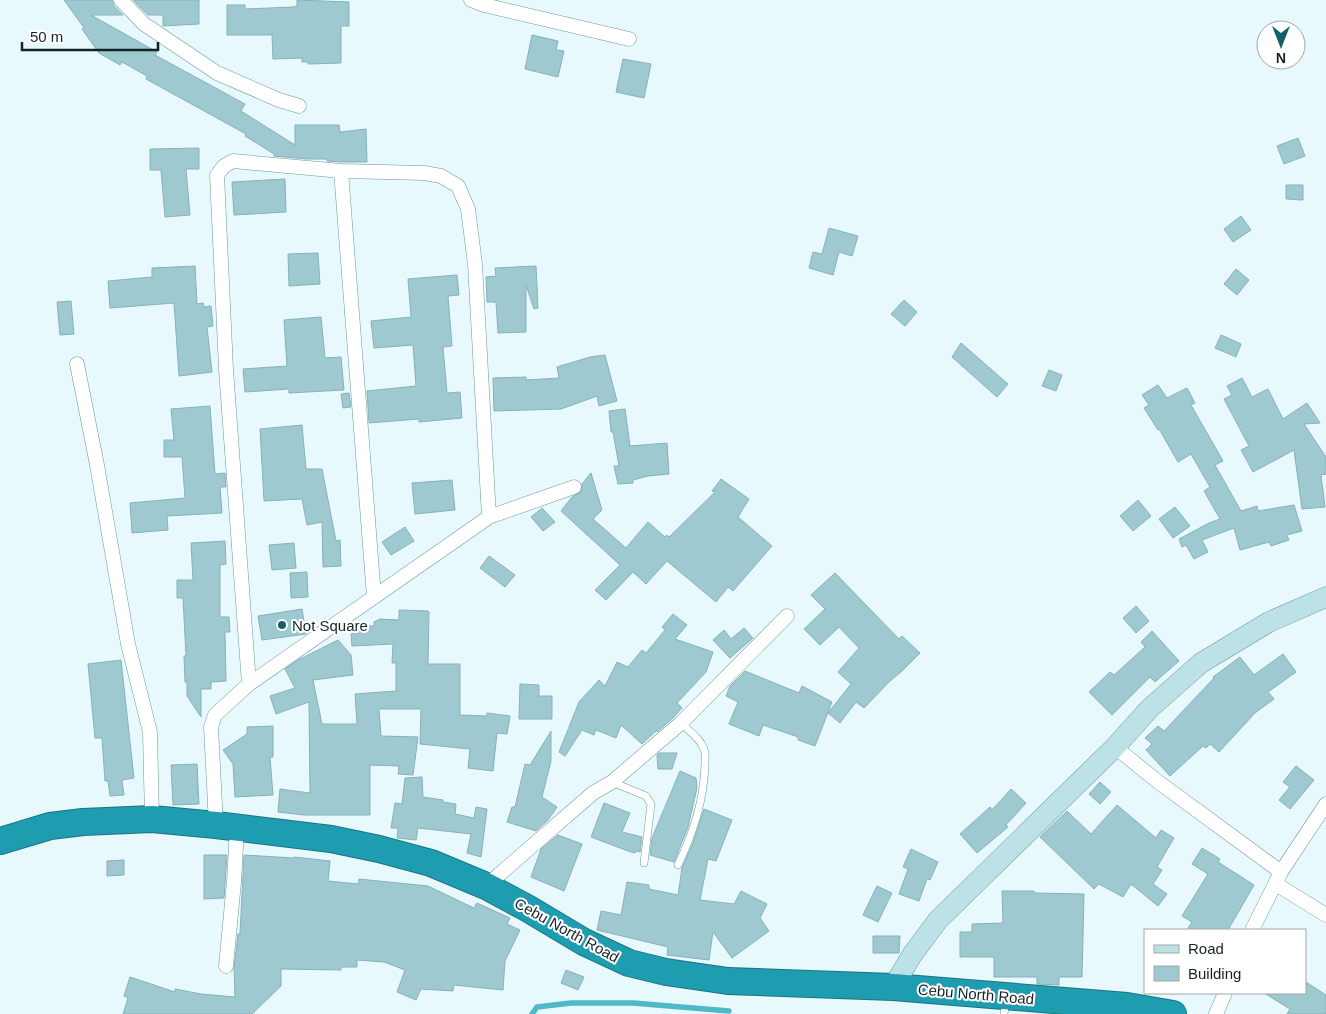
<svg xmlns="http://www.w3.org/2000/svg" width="1326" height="1014" viewBox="0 0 1326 1014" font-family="Arial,sans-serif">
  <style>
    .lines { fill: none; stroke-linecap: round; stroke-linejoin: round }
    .stream { stroke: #4fb8c9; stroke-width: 5.5 }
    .building { fill: #9fc9d1; stroke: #87b1b8 }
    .lane-casing { stroke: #6d969d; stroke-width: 8 }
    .street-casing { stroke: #6d969d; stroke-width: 15 }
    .secondary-casing { stroke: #6d969d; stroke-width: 21 }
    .highway-casing { stroke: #1b7380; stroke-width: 28 }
    .lane { stroke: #fff; stroke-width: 7 }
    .street { stroke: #fff; stroke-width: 14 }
    .secondary { stroke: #bce2e7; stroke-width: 20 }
    .highway { stroke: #1f9db0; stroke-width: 26 }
    .poi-dot { fill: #13606b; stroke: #fff; stroke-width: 2 }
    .labels { text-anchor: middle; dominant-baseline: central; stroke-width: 4; stroke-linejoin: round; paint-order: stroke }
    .poi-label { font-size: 15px; fill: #132427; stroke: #fff; text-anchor: start }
    .street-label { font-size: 15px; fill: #132427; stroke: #fff }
  </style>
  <rect width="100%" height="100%" fill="#e8f9fd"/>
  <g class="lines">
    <path class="stream" d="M532 1014 537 1007 571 1003H633L729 1011"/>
  </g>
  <path class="building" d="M64 0H112L114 6 123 15H91L157 52 155 55 177 67 245 104 241 111 295 145V125H339L340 132 366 129 367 162H342L327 161V159H307L274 156V154L245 136 246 134 146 79 147 76 122 62 120 65 99 53 82 29 84 28Z
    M133 0H199V24L163 26V15H148Z
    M297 0 349 2V26H341V63L308 64V62H302V58L273 59 272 35H227V5H245V9L293 7 297 6Z
    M532 35 558 41 556 50 564 51 558 77 525 69Z
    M623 59 651 64 644 98 616 92Z
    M1298 138 1305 156 1284 164 1277 146Z
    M199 148V169H186L190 215 165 217 161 170H150V149Z
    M285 179 286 212 234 215 232 182Z
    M1286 185H1303V200L1286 199Z
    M1241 216 1251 230 1233 242 1224 229Z
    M829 228 858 236 852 256 839 252 833 275 809 268 813 252 822 254Z
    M318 253 320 284 289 286 288 254Z
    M195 266 197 304 203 303 204 307 211 306 213 326 207 327 212 372 179 376 174 303 110 308 108 281 152 277V268Z
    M536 266 538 308 534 309 526 285V332L498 333 496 302H487L486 277 496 276 495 268Z
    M1236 269 1249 280 1237 295 1224 284Z
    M457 275 459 295 448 296 452 346 443 347 447 393 460 392 462 418 419 422V419L369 423 367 391 416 386 413 345 374 348 371 321 411 317 408 279Z
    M904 300 917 312 905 326 891 314Z
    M71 301 74 334 60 335 57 302Z
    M321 317 325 358 341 357 344 390 289 393V389L245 392 243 369 287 366 284 320Z
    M1221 335 1241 344 1236 357 1215 348Z
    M961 343 1008 384 997 397 952 357Z
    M605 355 617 401 599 406 597 396 561 409 494 411 493 378 526 377V380L559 378 557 367 590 357Z
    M1049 370 1062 375 1056 391 1042 386Z
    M1242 378 1252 397 1268 389 1283 419 1307 403 1320 423 1304 424 1326 457V474L1321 475 1325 507 1302 509 1294 450 1253 472 1241 450 1249 446 1224 399 1232 395 1227 386Z
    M1158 385 1167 398 1187 388 1195 403 1191 405 1223 461 1215 465 1241 511 1257 506 1258 511 1294 505 1302 531 1287 535 1289 540 1271 546 1269 542 1240 550 1234 528 1202 540 1208 552 1194 559 1186 545 1182 547 1179 539 1209 523 1220 519 1204 491 1210 487 1191 454 1178 462 1159 429 1158 430 1144 408 1149 405 1142 395Z
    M349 393 351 407 343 408 341 394Z
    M210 406 215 474 225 473 226 487H220L222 513 167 516 168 530 132 533 130 503 185 498 182 457H164V440H174L171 409Z
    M625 409 630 446 667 443 669 474 648 476 633 480V483L618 484 614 466H619L613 432H611L609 411Z
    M302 425 306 469H322L336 541 340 540 341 566 323 567 322 522 307 525 302 499 264 501 260 429Z
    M591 473 602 510 593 519 626 548 648 522 665 537 667 535 669 537 715 492 712 491 721 479 749 499 738 517 772 546 733 591 728 587 716 602 667 561 646 584 633 572 606 600 595 590 620 565 561 511 572 497 581 492 582 484Z
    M452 480 455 510 415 514 412 483Z
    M1138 500 1151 516 1133 531 1120 516Z
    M1175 507 1190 526 1173 538 1159 519Z
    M542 508 555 522 543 531 531 517Z
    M405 527 414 541 391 555 382 542Z
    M225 541 226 564 220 565V617H229L230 632H225L226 681 211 682V689H201V717L187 696V682H185L184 656H186L183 598H177V580H193L191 543Z
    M294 543 296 568 272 570 269 545Z
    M489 556 515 575 505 587 480 568Z
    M307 572 308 597 291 598 290 573Z
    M835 573 899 639 902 636 920 653 901 672 890 681 864 708 856 702 840 723 828 713 851 684 838 672 859 648 839 627 820 645 804 629 825 609 811 595Z
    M1136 606 1149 621 1136 633 1123 618Z
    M302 609 306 634 262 640 258 616Z
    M399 610 428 611 429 612 428 664H460V715L487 716V713L510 716 507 734 497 733 493 771 468 768 470 749 420 744 421 709H379L381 736 418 737 413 775 398 774 399 766 370 765V815H304L278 812 280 789 310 793 309 702 276 714 270 696 295 688 285 669 298 660 338 640 351 655 353 675 313 680 322 724H357L355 694 396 691V663H392L393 644 352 646 351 634 367 626H374V622L380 619 399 620Z
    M673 614 687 625 675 639 713 652 706 672 677 703 682 708 672 719 657 732V730L642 744 621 725 616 738 596 730 594 735 582 730 565 756 559 752 579 702 599 680 605 686 617 662 628 667 642 650 646 653 665 630 662 627Z
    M744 628 753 638 730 658 713 640 724 630 731 639Z
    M1152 631 1179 661 1155 682 1150 677 1112 715 1089 692 1110 672 1114 675 1145 647 1141 642Z
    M1283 654 1296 672 1268 692 1274 699 1255 713 1219 752 1210 744 1206 748 1203 746 1170 776 1146 750 1152 744 1145 738 1158 726 1164 731 1214 678 1213 677 1240 657 1254 675Z
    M121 660 134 778 122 780 124 795 110 796 108 781H105L102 738H95L88 664Z
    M745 671 799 693 802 686 832 702 815 746 798 740V737L763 725 759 736 729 724 738 702 726 696 730 686Z
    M520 684 539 685V696H552V719H519Z
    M273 726V757H270L273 795 235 797 233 764 223 750 247 734V727Z
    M551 731V761L542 797 557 807 548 820 536 831 507 822 512 807H515L525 764 530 765Z
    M659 753H677L672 769H658L657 755Z
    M197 764 199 804 173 805 171 765Z
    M1296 766 1314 780 1290 809 1279 800 1290 787 1283 782Z
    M680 771 696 778 697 788 688 827 674 862 650 855 652 838Z
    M422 777 423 797 443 800V802L456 804 455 814 474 818 476 807 487 809 481 857 467 853 471 834 418 828 416 840 397 838 398 828H391L395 803 402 804 405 778Z
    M1100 782 1111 792 1100 804 1089 794Z
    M1011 789 1026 803 1006 825 1008 827 977 853 960 834 990 807 992 810Z
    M604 803 630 813 622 832 642 837 640 852 636 851 635 853 628 851 591 837Z
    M1117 805 1156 838 1161 830 1174 838 1157 867 1162 870 1153 884 1167 894 1158 906 1131 884 1123 897 1099 884 1094 889 1040 837 1067 811 1091 834Z
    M704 809 732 820 716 861 708 859 700 900 734 904 741 891 767 904 760 918 769 931 732 958 713 932 709 960 667 955 668 947 597 930 601 911 621 915 627 882 649 885V889L678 895 682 868 693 843Z
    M558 835 582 844 564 891 531 877 541 849Z
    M1202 848 1220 859 1218 862 1254 885 1228 930H1187L1192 922 1182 916 1208 874 1192 864Z
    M911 849 938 862 930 880 927 879 919 901 899 894 908 869 903 867Z
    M204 855H227L224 898 204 899Z
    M244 855 294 858V857L330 861 328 881 358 884 359 879 428 886 474 908 477 903 510 918 507 924 520 930 505 961 503 990 454 985 453 991 421 989 416 1000 397 992 405 970 384 962 357 960V967H341V970L281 969V986L252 1014H123L128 998 124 996 130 977 175 992V989L201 994 235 997 234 968 238 934H240Z
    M124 860V875L107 876V861Z
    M877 886 892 893 878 922 863 915Z
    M1002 891H1034V893L1084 894 1082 977H1059V985L1037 984V977H994V957H960V932H972V924L1003 923Z
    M873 936H900L899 953H873Z
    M566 970 584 977 578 990 561 983Z
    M1306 982 1326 995V1014H1287L1290 1009 1264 993H1305Z"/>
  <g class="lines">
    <defs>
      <path id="lane" d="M612 782 646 796 651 804 644 863
        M678 865C693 833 704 801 705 764 705 759 706 753 704 749 700 738 689 731 681 723
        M1004 1014 1006 1001"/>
      <path id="street" d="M121 0 144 24 217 73 279 100 299 106
        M471 0 484 5 629 39
        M341 171 374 597
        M77 364 97 465 128 644 150 732 152 819
        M249 684 226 369 217 175 224 166 233 161 341 171 424 173 441 176 458 186 468 209 475 264 489 517
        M1115 747 1157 781 1281 872
        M216 825 211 727 215 715 249 684 489 517 574 487
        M1276 884 1326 915
        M486 886 593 793 612 782 681 723 787 616
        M1252 930 1281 872 1326 804
        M226 966 234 882 237 828
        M1216 1014 1225 993"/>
      <path id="secondary" d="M893 987 912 955 938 920 1115 747 1150 708 1201 663 1269 622 1326 597"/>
      <path id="highway" d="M0 841 50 826 83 822 152 819 216 825 331 839 379 849 431 863 486 886 527 908 584 942 629 963 666 972 728 981 893 987 1127 1006 1173 1014"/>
    </defs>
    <use href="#lane" class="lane-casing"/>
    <use href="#street" class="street-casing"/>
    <use href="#secondary" class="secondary-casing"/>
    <use href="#highway" class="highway-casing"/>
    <use href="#lane" class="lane"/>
    <use href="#street" class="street"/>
    <use href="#secondary" class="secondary"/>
    <use href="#highway" class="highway"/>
  </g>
  <circle class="poi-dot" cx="282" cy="625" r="5"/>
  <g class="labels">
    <g class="poi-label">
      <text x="292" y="625">Not Square</text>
    </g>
    <g class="street-label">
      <text transform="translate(567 930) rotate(29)">Cebu North Road</text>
      <text transform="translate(976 994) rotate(5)">Cebu North Road</text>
    </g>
  </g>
  <rect x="1144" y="929" width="162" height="65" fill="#ffffff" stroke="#a1a7a9"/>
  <rect x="1154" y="945" width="25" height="8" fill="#bce2e7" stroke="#a1a7a9"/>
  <text x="1188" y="954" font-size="15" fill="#132427">Road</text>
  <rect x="1154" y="966" width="25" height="15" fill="#9fc9d1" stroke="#a1a7a9"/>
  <text x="1188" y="979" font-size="15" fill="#132427">Building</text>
  <g transform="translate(1281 45) rotate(180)"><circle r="24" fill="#ffffff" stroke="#a1a7a9"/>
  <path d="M0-4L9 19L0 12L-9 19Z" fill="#13606b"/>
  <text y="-8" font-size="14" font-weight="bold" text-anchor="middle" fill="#132427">N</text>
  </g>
  <path d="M22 42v8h136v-8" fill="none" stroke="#132427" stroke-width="2.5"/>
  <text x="30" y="42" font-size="15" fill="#132427" stroke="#ffffff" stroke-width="4" paint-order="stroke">50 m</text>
</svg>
